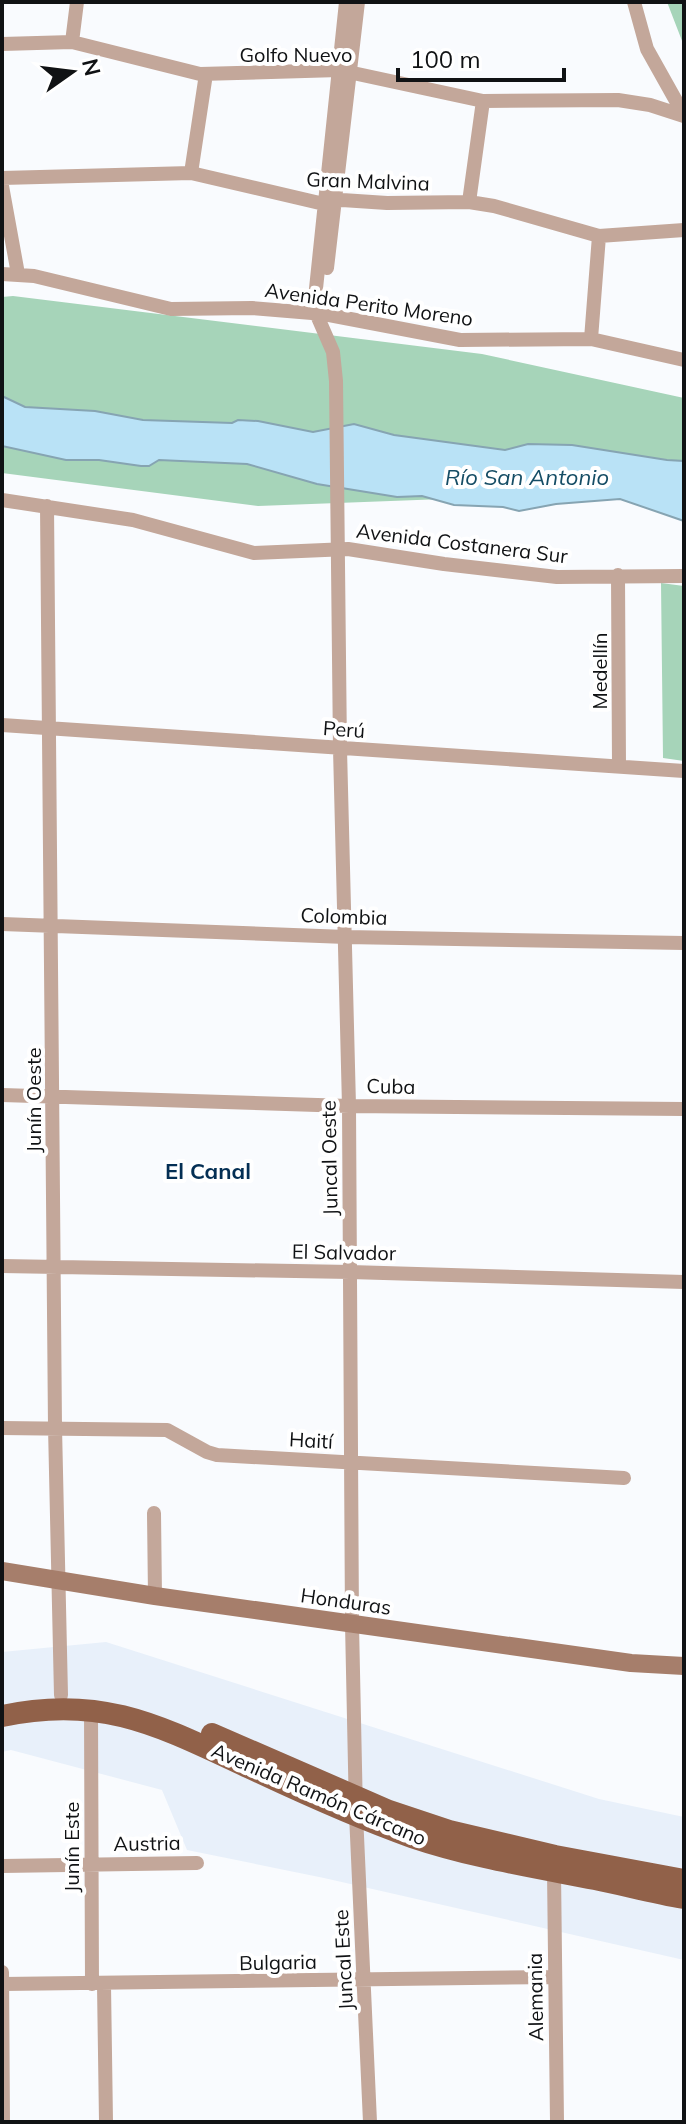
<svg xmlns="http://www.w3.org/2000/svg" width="686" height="2124" viewBox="0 0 686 2124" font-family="Mulish,sans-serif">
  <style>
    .built { fill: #e8f0fa }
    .green { fill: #a6d4b9 }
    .water { fill: #b9e2f6; stroke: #86a4b2; stroke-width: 2 }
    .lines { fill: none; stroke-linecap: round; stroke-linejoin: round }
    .street { stroke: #c3a79a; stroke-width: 14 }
    .secondary { stroke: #a67e6b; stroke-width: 18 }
    .primary { stroke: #916149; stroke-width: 22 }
    .labels { text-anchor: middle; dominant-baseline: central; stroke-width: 8; stroke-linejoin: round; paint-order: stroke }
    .street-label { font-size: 20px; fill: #101214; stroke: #fff }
    .water-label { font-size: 22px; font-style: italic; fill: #154d65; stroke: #fff }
    .neighbourhood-label { font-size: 22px; font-weight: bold; fill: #042f54; stroke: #fff }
  </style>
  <rect width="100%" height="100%" fill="#f9fbfe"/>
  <path class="built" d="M106 1642 599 1799 684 1817V1960L324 1878 187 1850 162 1790 11 1750 2 1752V1652Z"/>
  <path class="green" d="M667 2H684V46Z
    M13 296 482 354 684 398V490L258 506 2 473V297Z
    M661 583 684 586V761L663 758Z"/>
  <path class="water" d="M2 396 25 407 95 411 143 420 232 423 238 420 258 421 313 432 354 424 394 435 505 450 528 444 572 445 667 460 684 461V521L620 499 556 504 519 511 503 507 454 505 422 496 397 497 317 484 247 464 159 460 149 466H141L99 460H66L2 446Z"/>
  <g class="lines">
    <path class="street" d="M346 2 315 298 316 313 333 352 336 381 340 749 349 1106 352 1624 356 1814 370 2122
      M634 2 647 49 684 115
      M72 42 77 2
      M2 44 72 42 200 74 339 70 483 101 618 100 650 105 684 116
      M191 173 206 74
      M2 178 191 173 324 204 342 200 387 203 469 202 494 206 599 236 684 230
      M2 186 18 274
      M469 202 483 101
      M327 268 358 2
      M2 274 34 276 171 309 252 308 324 314 460 340 591 339 684 360
      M591 339 599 236
      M2 500 133 520 254 553 348 549 444 564 557 577 684 576
      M47 506 55 1427 61 1695
      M618 575 619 766
      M2 725 684 771
      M2 924 346 937 684 943
      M2 1095 349 1106 684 1109
      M2 1266 350 1272 684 1282
      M2 1428 167 1430 207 1452 217 1455 624 1478
      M154 1513 155 1596
      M91 1709 92 1984
      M2 1866 197 1863
      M554 1872 557 2122
      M2 1972 3 2122
      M3 1984 554 1977
      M104 1985 106 2122"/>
    <path class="secondary" d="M2 1571 155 1596 631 1663 684 1666"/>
    <path class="primary" d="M2 1716C103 1694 162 1727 250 1768 303 1793 358 1818 412 1837 471 1857 534 1867 595 1879 625 1885 654 1893 684 1898
      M212 1734 389 1811 449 1831 555 1856 684 1880"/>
  </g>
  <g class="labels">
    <g class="street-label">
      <text x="296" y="54">Golfo Nuevo</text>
      <text transform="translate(368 181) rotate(2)">Gran Malvina</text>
      <text transform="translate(369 304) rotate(8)">Avenida Perito Moreno</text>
      <text transform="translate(462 543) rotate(7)">Avenida Costanera Sur</text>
      <text transform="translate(599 671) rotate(-90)">Medellín</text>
      <text transform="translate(344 729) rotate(4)">Perú</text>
      <text transform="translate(344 916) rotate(2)">Colombia</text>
      <text transform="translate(391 1086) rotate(1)">Cuba</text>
      <text transform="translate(33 1100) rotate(-90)">Junín Oeste</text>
      <text transform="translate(329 1158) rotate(-91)">Juncal Oeste</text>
      <text transform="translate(344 1252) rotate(1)">El Salvador</text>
      <text transform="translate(311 1440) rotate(3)">Haití</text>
      <text transform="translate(346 1601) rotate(8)">Honduras</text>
      <text transform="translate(319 1794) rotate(23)">Avenida Ramón Cárcano</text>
      <text transform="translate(147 1843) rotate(-1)">Austria</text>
      <text transform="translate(71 1847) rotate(-90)">Junín Este</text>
      <text transform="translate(343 1960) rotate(-93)">Juncal Este</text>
      <text transform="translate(278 1962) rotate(-1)">Bulgaria</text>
      <text transform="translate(535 1997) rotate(-91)">Alemania</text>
    </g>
    <g class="water-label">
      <text x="527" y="477">Río San Antonio</text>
    </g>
    <g class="neighbourhood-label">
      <text x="208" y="1171">El Canal</text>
    </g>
  </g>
  <rect width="686" height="2124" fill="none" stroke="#101214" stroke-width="8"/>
  <g transform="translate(72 72) rotate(76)" stroke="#ffffff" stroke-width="6" paint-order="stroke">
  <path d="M0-6L14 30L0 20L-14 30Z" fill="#101214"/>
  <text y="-12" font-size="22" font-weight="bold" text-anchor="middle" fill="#101214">N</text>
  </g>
  <path d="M398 68v12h166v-12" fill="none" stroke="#101214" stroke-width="4"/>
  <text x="410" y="68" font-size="24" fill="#101214" stroke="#ffffff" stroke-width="6" paint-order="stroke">100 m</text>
</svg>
